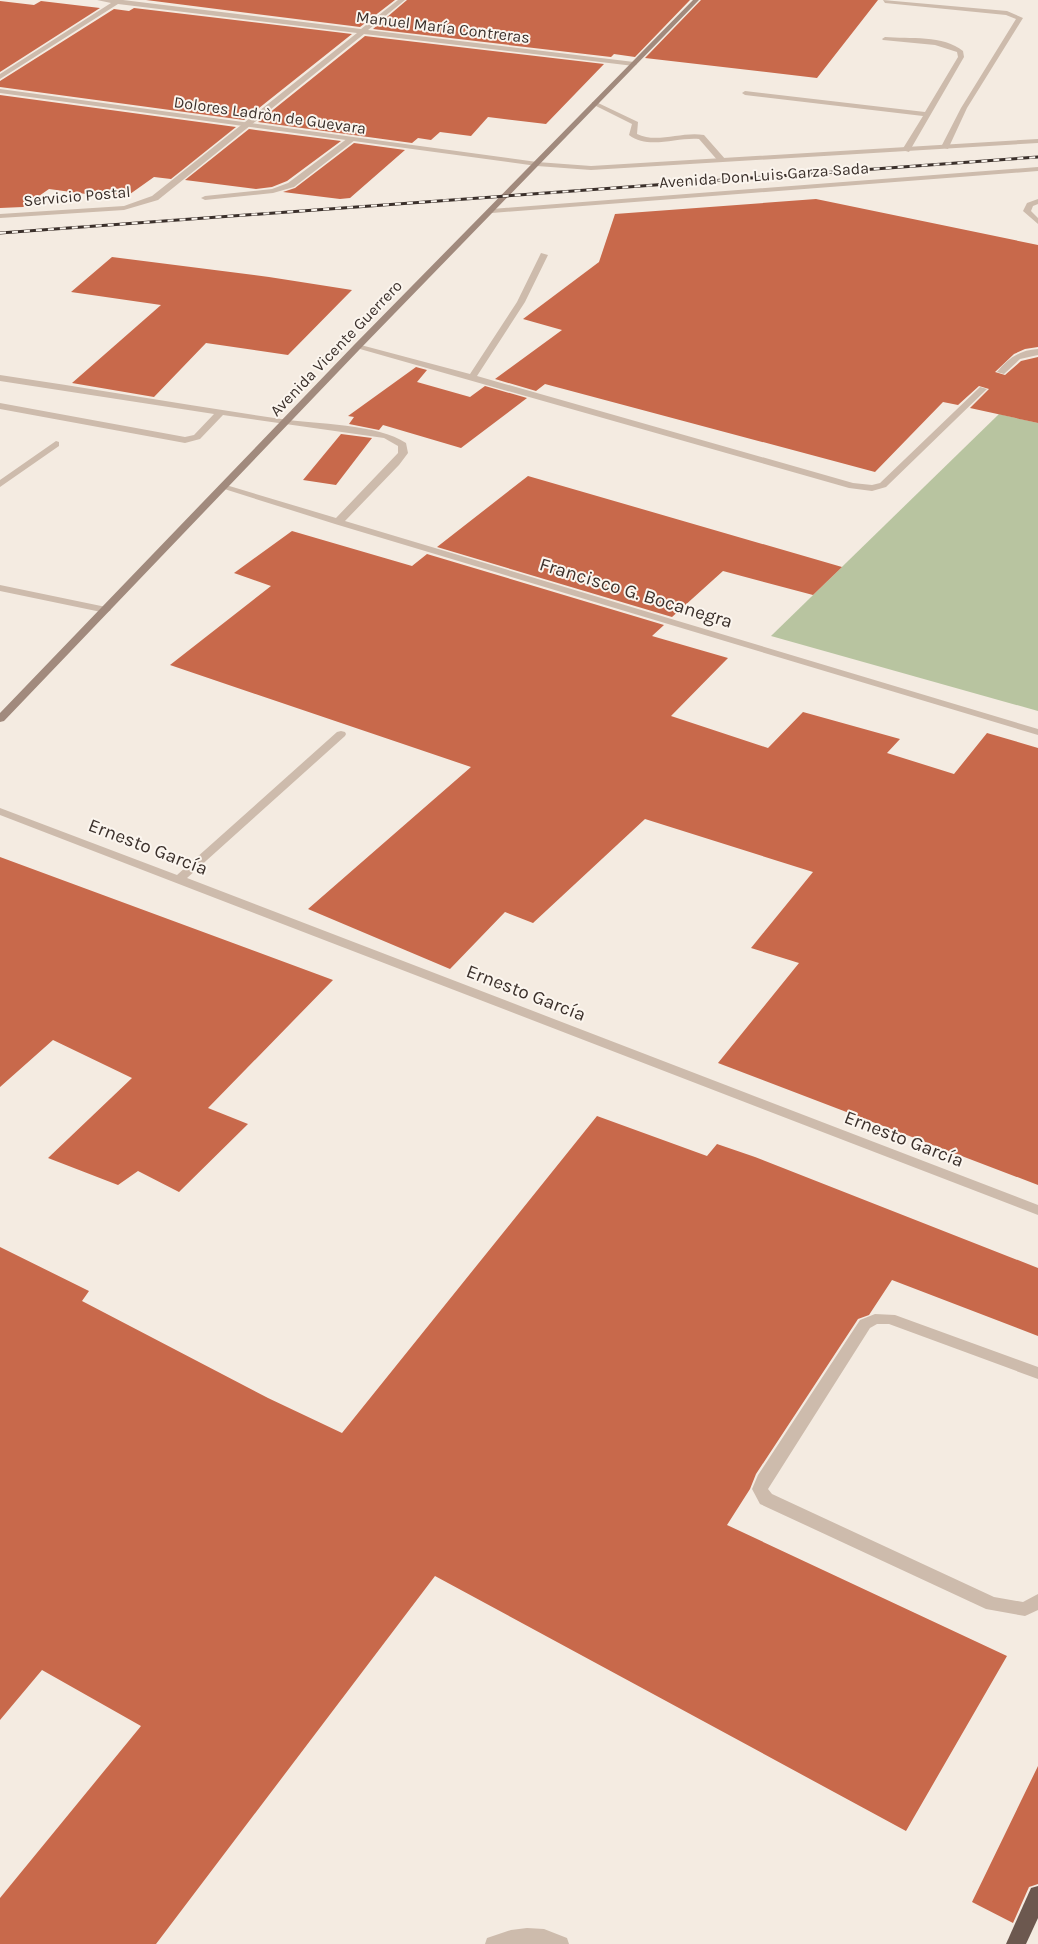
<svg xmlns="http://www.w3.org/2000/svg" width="1038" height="1944" viewBox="0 0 1038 1944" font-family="Karla,sans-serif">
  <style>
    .green { fill: #b8c4a0 }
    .building { fill: #c8694b }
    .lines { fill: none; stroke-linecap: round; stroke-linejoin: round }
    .service { fill: #cdbbac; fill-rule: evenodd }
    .minor { fill: #cdbbac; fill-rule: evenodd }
    .tertiary { fill: #cdbbac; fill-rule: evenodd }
    .secondary { fill: #a18a7d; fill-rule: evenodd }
    .trunk { fill: #6c584f; fill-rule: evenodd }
    .rail-casing { stroke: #3b302b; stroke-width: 3 }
    .rail { stroke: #fbf5ee; stroke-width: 2; stroke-dasharray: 6; stroke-linecap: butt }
    .labels { text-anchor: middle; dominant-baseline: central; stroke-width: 4; stroke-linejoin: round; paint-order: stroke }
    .far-street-label { font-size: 16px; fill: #3b302b; stroke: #fbf5ee }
    .street-label { font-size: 19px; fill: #3b302b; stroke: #fbf5ee }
  </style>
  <rect width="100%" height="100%" fill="#f4ebe1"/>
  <path class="green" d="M999 414 1038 423V711L771 636Z"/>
  <path class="building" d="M146 0H395L360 27Z
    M407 0H690L635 57 614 54 611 57 373 29Z
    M701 0H878L817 78 645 58Z
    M0 1 34 5 41 1 100 8 0 72Z
    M134 8 352 34 244 120 0 87V81L114 9 129 11Z
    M365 36 604 64 546 124 488 117 471 136 440 132 431 140 418 138 412 143 258 122Z
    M0 95 236 127 171 179 154 177 123 199 49 189 23 207 0 208Z
    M249 129 341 141 287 181 272 187 256 189 185 180Z
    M354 143 405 150 350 198 340 199 283 192 295 188Z
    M816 199 1038 245V347L1025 349 1014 354 995 372 1005 375 1021 361 1038 357V423L970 408 989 389 979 386 958 405 943 402 875 472 545 384 536 391 495 379 562 330 523 319 599 262 615 214Z
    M112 257 269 277 352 290 288 355 206 343 154 397 72 383 161 305 71 292Z
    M416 367 427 370 417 382 470 397 485 386 527 398 461 448 383 425 379 430 349 424 354 417 348 416Z
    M341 434 372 438 336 485 303 480Z
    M528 476 842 567 813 595 723 571 672 617 437 547Z
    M292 531 412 566 427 554 664 625 652 636 728 658 671 716 768 748 803 712 900 739 887 753 954 774 987 733 1038 748V1185L718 1063 799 963 751 948 813 872 645 819 533 923 505 912 450 969 308 909 471 767 170 665 271 586 234 573Z
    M0 857 333 980 208 1108 248 1124 179 1192 138 1171 118 1185 48 1158 132 1078 53 1040 0 1087Z
    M597 1116 707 1156 717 1144 755 1157 1038 1268V1336L892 1280 869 1315 858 1319 756 1474 750 1489 727 1525 1007 1656 906 1831 435 1576 156 1944H0V1898L141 1726 42 1670 0 1720V1247L89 1291 82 1301 268 1398 342 1433Z
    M1038 1766V1884L1029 1887 1013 1923 972 1902Z"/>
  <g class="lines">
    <path class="service" d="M883 0 1007 11 1023 18 967 108 948 149 941 147 961 108 1016 19 1006 15 885 3Z
      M885 37C909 39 944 35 963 51L964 57 909 152 902 150 923 116 745 95 742 93 745 91 925 112 958 57 957 52 935 45 883 40 882 39Z
      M592 102H596L638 122 637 134C657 144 682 131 704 135L726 160 719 162 699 139C677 137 648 150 629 135L632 124 592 104Z
      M348 138 355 140 294 187 273 193 205 200 201 198 205 196 272 189 288 183Z
      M1038 199V204L1033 206 1031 211 1038 218V224L1023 211 1027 203Z
      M541 253 548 255 525 302 477 376 853 483 872 485 880 483 980 387 987 389 886 487 872 491 849 488 353 347 357 344 470 374 517 302Z
      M1038 349V355L1020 359 1004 374 997 372C1008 358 1020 350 1038 349Z
      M0 375C94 389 187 405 281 419 315 424 379 424 406 443L408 453 399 465 345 521 1038 729V735L335 524 218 487 223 484 226 485 336 518 398 453V446L384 438 223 415 200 439 185 443 0 409V403L185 437 194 435 214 414 0 381Z
      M56 441 59 442V446L0 487V480Z
      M0 585 106 607 111 610 106 613 0 591Z
      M341 731 345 732 346 734 345 736 187 878 1038 1205V1215L0 815V808L177 875 337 732Z
      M875 1314 895 1315 1038 1367V1379L889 1324H877L870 1328 768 1489 772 1494 994 1597 1023 1602 1038 1594V1610L1025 1616 986 1609 760 1504 752 1489 758 1475 860 1320Z
      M527 1928 544 1929 567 1938 569 1944H485L487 1938 511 1930Z"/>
    <path class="minor" d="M97 0H123L361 29 398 0H405L368 30 634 62 637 64 634 66 364 34 158 200 124 210 0 218V214L124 206 152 196 357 33 118 4 0 79V74L111 3Z"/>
    <path class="tertiary" d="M0 89 537 162 591 166 1038 139V143L591 170 537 166 0 93Z
      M1038 167V171L492 213 488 211 492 209Z"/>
    <path class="secondary" d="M693 0H699L360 349 4 721 0 722V713L354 345Z"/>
    <path class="trunk" d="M1038 1886V1918L1026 1944H1006L1031 1888Z"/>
    <defs>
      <path id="rail" d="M0 233 1038 157"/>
    </defs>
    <use href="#rail" class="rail-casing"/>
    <use href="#rail" class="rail"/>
  </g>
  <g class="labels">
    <g class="far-street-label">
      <text transform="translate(443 27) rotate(7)">Manuel María Contreras</text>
      <text transform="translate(270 115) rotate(8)">Dolores Ladròn de Guevara</text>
      <text transform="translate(764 175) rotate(-4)">Avenida Don Luis Garza Sada</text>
      <text transform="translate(77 196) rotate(-5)">Servicio Postal</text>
      <text transform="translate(336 348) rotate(-46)">Avenida Vicente Guerrero</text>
    </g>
    <g class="street-label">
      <text transform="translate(636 593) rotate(17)">Francisco G. Bocanegra</text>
      <text transform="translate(148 847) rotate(21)">Ernesto García</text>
      <text transform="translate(526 993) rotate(21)">Ernesto García</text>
      <text transform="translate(904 1139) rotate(21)">Ernesto García</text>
    </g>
  </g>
</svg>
